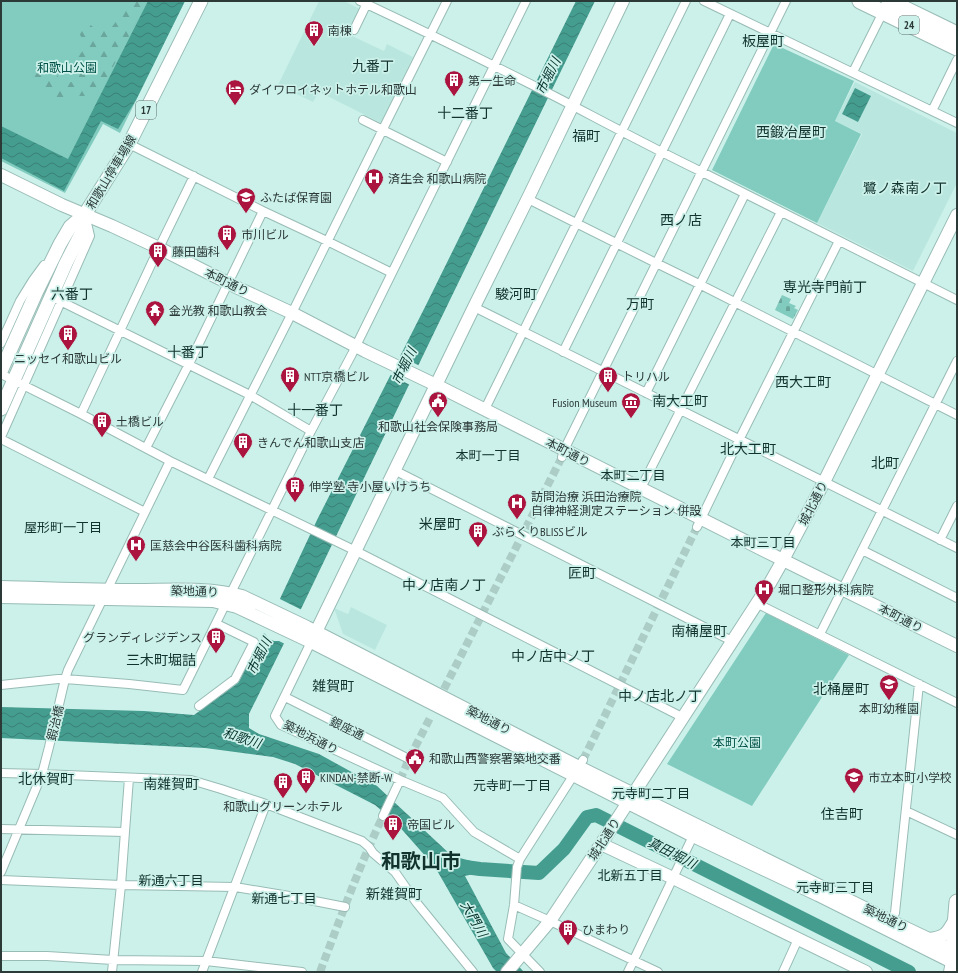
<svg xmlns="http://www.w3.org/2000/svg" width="958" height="973" viewBox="0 0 958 973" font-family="'PT Sans Narrow','Noto Sans JP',sans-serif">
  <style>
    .built { fill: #b9e7df }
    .green { fill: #82cbbf }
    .forest { fill: url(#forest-firs) }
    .cemetery { fill: url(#cemetery-stones) }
    .water { fill: url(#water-waves) }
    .pier { fill: #ccf1ea }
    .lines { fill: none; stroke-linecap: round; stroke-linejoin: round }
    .river { stroke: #459d90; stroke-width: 14 }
    .street-tunnel { stroke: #acccc6; stroke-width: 8; stroke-dasharray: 8 4; stroke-linecap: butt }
    .street-casing { stroke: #98bcb5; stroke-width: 10 }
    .secondary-casing { stroke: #98bcb5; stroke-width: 14 }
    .primary-casing { stroke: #98bcb5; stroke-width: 15 }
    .highway-casing { stroke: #98bcb5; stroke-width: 17 }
    .street { stroke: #fff; stroke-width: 8 }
    .secondary { stroke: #fff; stroke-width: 12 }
    .primary { stroke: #fff; stroke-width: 13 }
    .highway { stroke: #fff; stroke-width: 15 }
    .labels { text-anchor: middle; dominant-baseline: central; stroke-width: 3.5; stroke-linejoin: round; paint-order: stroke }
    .shield { fill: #ccf1ea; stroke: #5b706d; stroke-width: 1 }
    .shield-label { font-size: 11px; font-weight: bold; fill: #2b3937 }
    .poi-label { font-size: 12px; fill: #2b3937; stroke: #ccf1ea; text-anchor: start }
    .park-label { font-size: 12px; fill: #005047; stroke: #ccf1ea }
    .street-label { font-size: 12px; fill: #2b3937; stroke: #ccf1ea }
    .water-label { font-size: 13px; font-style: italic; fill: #05312b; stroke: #ccf1ea }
    .neighbourhood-label { font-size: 13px; fill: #11322d; stroke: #ccf1ea }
    .quarter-label { font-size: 14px; fill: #11322d; stroke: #ccf1ea }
    .town-label { font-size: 20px; font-weight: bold; fill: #11322d; stroke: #ccf1ea }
  </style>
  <defs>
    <pattern id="forest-firs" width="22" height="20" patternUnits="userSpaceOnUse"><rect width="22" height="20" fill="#82cbbf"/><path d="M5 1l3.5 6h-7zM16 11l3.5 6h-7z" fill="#6ba69c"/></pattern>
    <pattern id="cemetery-stones" width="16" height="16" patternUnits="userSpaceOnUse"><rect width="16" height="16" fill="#82cbbf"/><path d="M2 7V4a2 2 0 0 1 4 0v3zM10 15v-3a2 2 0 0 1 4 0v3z" fill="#6ba69c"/></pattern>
    <pattern id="water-waves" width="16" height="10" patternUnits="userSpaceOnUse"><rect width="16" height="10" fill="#459d90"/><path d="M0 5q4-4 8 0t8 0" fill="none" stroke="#3a8176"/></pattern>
  </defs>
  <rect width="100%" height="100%" fill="#ccf1ea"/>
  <path class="built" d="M319 1H344L360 9 348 34 384 51 387 44 413 57 381 123 319 92 313 102 278 85Z
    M855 82 957 133V183L913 271 817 223 862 134 835 121Z
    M351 607 387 625 375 650 343 634 334 608 348 614Z"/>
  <path class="green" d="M1 1H185L120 133 103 124 65 193 1 161Z
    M774 44 854 81 835 121 861 134 817 223 712 170Z
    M766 613 849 655 752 806 667 764Z"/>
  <path class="forest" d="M131 1H147L99 94 89 96H76L71 100 54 98 38 91 29 77 38 63 54 68 58 77 65 83 72 82 73 75 72 70 75 58 81 53 86 46 78 31 80 26 88 22C94 30 101 30 110 30 117 19 125 13 131 1Z"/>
  <path class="cemetery" d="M782 295 791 299 789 303 796 306 794 308 798 310 793 319 775 310Z"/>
  <path class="water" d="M148 1H185L136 100 118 129 101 121 64 191 1 158V126L68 159Z
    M576 1H595L432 337 301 609 249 714V728L259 734 319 754 377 786 452 856 483 864 482 872 465 876 506 953 524 972H497L493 968 435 867 397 824 375 805 295 764 273 757 205 748 1 738V707L144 711 194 715 238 683 262 637 317 520 426 305Z
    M855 88 871 96 858 122 842 114Z"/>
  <path class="pier" d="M398 355 420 366 410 385 389 374Z
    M278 598 302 610 285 644 279 641H274L269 639 265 634 262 632Z"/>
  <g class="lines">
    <path class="river" d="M465 867 480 869 539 873 564 849 587 817 596 815 909 972"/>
    <path class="street-tunnel" d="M444 689 562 457
      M583 760 697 527
      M400 780 409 759 431 716
      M320 972C340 919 359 867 383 816"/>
    <defs>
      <path id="street" d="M360 1C426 32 491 64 556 97 604 122 652 148 702 172L957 300
        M704 1 957 123
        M354 30 368 1
        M853 72 883 12
        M932 111 957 60
        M363 120 447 162
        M129 144 263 211 327 241 392 273
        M528 199 656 263 699 284 957 415
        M52 297 250 395 311 431
        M474 307 957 548
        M1 343 20 301 33 280 44 265
        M563 352 730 14
        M1 374 81 414 170 461 356 551 682 717
        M646 393 745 194
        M485 409 686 1
        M81 414 156 254 194 176
        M1 437 90 236 86 219
        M1 439 145 512
        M146 448 189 364 263 211
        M562 457 564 450 786 1
        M394 470 732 641
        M208 479 292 313 384 127 447 1
        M641 488 781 212
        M697 527 739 440 839 241
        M940 540 957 506
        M862 550 957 598
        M756 603 957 703
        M820 634 957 361
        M311 642 275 716 281 725 400 780 443 798 474 832 520 859
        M1 685 58 679H65L129 684 183 690 311 431 352 354 526 1
        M285 697 409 759
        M199 706 235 679 254 642 217 624
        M1 773 42 774 191 780 221 789 266 804 362 841 369 847 373 853 395 872 416 902 473 972
        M906 811 957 835
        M383 816 400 780
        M1 829 125 832
        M1 872 42 774 49 747 65 679 68 670 170 461
        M1 880 121 885 235 887 289 896 345 907
        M514 905 550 921 658 972
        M891 921 895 913 919 684
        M1 956H47L113 960 206 961 302 972
        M112 972 121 885 129 778
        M202 972 266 804
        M540 972 508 939 514 905 517 867 520 859 573 776 583 760
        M628 972 693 836
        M783 972 798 939"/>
      <path id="secondary" d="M1 175 62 205 112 226 159 248 238 288 292 313 365 351 436 385 783 560 957 646
        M1 587C46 588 91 590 136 590 171 590 208 587 242 596L307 627 441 696 579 767 891 921 952 950
        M1 597 213 601 237 607 311 642 693 836 818 895 952 962 950 972
        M313 638 474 307 530 194 623 1
        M601 844 673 878 866 972
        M928 939C945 937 947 934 955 919
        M507 972 550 921 601 844 770 583 783 560 824 482 957 215"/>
      <path id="primary" d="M1 371 36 293 60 244 70 227 85 214 129 144 201 1
        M1 409 66 263 82 232 85 214"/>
      <path id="highway" d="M860 1 957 48
        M889 1 957 34
        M957 902 952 962 957 964"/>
    </defs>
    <use href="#street" class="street-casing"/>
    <use href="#secondary" class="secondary-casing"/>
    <use href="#primary" class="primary-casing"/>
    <use href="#highway" class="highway-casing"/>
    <use href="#street" class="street"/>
    <use href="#secondary" class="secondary"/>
    <use href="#primary" class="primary"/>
    <use href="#highway" class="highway"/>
  </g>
  <defs>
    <symbol id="building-pin" viewBox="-11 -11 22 30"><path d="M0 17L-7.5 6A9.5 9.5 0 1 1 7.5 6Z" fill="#aa143f" stroke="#ccf1ea"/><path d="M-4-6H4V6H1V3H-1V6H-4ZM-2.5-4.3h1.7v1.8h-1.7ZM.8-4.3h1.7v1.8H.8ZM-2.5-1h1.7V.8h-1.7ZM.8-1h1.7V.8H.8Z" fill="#fff"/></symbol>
    <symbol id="hotel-pin" viewBox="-11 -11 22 30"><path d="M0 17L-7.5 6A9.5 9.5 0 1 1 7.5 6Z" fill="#aa143f" stroke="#ccf1ea"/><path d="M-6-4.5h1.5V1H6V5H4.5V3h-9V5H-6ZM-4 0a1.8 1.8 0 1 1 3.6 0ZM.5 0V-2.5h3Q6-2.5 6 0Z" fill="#fff"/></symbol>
    <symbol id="hospital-pin" viewBox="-11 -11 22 30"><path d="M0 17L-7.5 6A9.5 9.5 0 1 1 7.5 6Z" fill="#aa143f" stroke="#ccf1ea"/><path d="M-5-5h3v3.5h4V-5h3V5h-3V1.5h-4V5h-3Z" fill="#fff"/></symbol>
    <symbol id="school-pin" viewBox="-11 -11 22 30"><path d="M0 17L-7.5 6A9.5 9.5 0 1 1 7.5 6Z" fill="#aa143f" stroke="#ccf1ea"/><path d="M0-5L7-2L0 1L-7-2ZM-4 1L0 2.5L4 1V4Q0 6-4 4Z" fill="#fff"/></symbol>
    <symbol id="temple-pin" viewBox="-11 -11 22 30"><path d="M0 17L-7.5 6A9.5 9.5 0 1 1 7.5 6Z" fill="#aa143f" stroke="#ccf1ea"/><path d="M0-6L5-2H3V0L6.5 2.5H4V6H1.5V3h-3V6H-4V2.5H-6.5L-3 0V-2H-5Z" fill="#fff"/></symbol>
    <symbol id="civic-pin" viewBox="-11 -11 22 30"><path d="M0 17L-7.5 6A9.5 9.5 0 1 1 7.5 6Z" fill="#aa143f" stroke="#ccf1ea"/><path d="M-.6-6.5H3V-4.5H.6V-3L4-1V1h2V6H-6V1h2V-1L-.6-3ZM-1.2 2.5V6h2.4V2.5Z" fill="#fff"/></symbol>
    <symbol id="museum-pin" viewBox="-11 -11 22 30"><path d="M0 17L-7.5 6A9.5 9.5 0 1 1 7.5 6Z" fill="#aa143f" stroke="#ccf1ea"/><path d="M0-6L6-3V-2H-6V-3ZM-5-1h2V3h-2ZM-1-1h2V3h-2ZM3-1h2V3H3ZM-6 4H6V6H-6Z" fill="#fff"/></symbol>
  </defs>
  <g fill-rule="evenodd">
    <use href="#building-pin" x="303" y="19" width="22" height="30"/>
    <use href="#building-pin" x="443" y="69" width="22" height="30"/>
    <use href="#hotel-pin" x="224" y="78" width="22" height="30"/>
    <use href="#hospital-pin" x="363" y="167" width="22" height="30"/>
    <use href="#school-pin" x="235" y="186" width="22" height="30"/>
    <use href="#building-pin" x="216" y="223" width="22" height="30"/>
    <use href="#building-pin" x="147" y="240" width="22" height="30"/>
    <use href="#temple-pin" x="144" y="299" width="22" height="30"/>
    <use href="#building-pin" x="57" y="323" width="22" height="30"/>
    <use href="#building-pin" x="279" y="365" width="22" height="30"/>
    <use href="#building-pin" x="597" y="365" width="22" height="30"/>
    <use href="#civic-pin" x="427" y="390" width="22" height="30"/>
    <use href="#museum-pin" x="620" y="391" width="22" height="30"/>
    <use href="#building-pin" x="91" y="410" width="22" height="30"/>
    <use href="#building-pin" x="232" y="431" width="22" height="30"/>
    <use href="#building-pin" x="284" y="475" width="22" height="30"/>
    <use href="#hospital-pin" x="506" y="492" width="22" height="30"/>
    <use href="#building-pin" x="467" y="520" width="22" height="30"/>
    <use href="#hospital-pin" x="125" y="534" width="22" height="30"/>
    <use href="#hospital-pin" x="753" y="578" width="22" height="30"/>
    <use href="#building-pin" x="205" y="626" width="22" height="30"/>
    <use href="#school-pin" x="878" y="673" width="22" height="30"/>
    <use href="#civic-pin" x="404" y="747" width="22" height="30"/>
    <use href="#building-pin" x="295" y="766" width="22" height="30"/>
    <use href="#school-pin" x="843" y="766" width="22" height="30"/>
    <use href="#building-pin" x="272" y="771" width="22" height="30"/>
    <use href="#building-pin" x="382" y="813" width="22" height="30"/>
    <use href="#building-pin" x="557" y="918" width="22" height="30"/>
  </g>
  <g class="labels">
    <g class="shield">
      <rect x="899" y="16" width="20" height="18" rx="3"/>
      <rect x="136" y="101" width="20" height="18" rx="3"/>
    </g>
    <g class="shield-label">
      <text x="909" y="25">24</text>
      <text x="146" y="110">17</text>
    </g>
    <g class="poi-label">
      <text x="328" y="30">南棟</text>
      <text x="468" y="80">第一生命</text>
      <text x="249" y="89">ダイワロイネットホテル和歌山</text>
      <text x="388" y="178">済生会 和歌山病院</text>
      <text x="260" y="197">ふたば保育園</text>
      <text x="241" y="234">市川ビル</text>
      <text x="172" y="251">藤田歯科</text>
      <text x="169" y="310">金光教 和歌山教会</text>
      <text x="68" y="358" text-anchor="middle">ニッセイ和歌山ビル</text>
      <text x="304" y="376">NTT京橋ビル</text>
      <text x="622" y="376">トリハル</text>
      <text x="617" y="402" text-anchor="end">Fusion Museum</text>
      <text x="116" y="421">土橋ビル</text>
      <text x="438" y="426" text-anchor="middle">和歌山社会保険事務局</text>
      <text x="257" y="442">きんでん和歌山支店</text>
      <text x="309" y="486">伸学塾 寺小屋いけうち</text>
      <text x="531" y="496">訪問治療 浜田治療院<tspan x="531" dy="14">自律神経測定ステーション 併設</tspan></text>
      <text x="492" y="531">ぶらくりBLISSビル</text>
      <text x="150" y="545">匡慈会中谷医科歯科病院</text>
      <text x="778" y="589">堀口整形外科病院</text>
      <text x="202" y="637" text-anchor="end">グランディレジデンス</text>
      <text x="889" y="708" text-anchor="middle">本町幼稚園</text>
      <text x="429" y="758">和歌山西警察署築地交番</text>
      <text x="320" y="777">KINDAN-禁断-W</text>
      <text x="868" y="777">市立本町小学校</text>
      <text x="283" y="806" text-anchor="middle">和歌山グリーンホテル</text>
      <text x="407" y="824">帝国ビル</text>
      <text x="582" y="929">ひまわり</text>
    </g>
    <g class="park-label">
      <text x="67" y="67">和歌山公園</text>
      <text x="737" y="742">本町公園</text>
    </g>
    <g class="street-label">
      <text transform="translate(111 172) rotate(-59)">和歌山停車場線</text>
      <text transform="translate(227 282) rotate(26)">本町通り</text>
      <text transform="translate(568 452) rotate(27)">本町通り</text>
      <text transform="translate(813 503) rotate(-63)">城北通り</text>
      <text transform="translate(195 591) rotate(2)">築地通り</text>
      <text transform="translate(901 618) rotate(27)">本町通り</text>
      <text transform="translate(489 720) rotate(27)">築地通り</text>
      <text transform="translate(55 723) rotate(-77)">鍜治橋</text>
      <text transform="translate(347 728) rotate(26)">銀座通</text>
      <text transform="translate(311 737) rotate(27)">築地浜通り</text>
      <text transform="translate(604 839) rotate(-57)">城北通り</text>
      <text transform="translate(886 918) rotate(26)">築地通り</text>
    </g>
    <g class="water-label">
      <text transform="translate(548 76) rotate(-64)">市堀川</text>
      <text transform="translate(404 366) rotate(-64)">市堀川</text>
      <text transform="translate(259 656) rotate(-64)">市堀川</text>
      <text transform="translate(242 738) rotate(18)">和歌川</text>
      <text transform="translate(672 853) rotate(27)">真田堀川</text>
      <text transform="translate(474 919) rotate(60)">大門川</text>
    </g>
    <g class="neighbourhood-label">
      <text x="488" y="455">本町一丁目</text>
      <text x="633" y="475">本町二丁目</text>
      <text x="63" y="527">屋形町一丁目</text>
      <text x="763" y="542">本町三丁目</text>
      <text x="512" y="785">元寺町一丁目</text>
      <text x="651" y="793">元寺町二丁目</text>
      <text x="630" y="875">北新五丁目</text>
      <text x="171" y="880">新通六丁目</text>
      <text x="835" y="887">元寺町三丁目</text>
      <text x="284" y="898">新通七丁目</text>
    </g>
    <g class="quarter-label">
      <text x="763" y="41">板屋町</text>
      <text x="373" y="66">九番丁</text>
      <text x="465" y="113">十二番丁</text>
      <text x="791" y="132">西鍛冶屋町</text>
      <text x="586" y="136">福町</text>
      <text x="905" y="188">鷺ノ森南ノ丁</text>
      <text x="681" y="220">西ノ店</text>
      <text x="825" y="287">専光寺門前丁</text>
      <text x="72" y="294">六番丁</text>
      <text x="516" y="294">駿河町</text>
      <text x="640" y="304">万町</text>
      <text x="188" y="352">十番丁</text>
      <text x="803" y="382">西大工町</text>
      <text x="680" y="401">南大工町</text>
      <text x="315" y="410">十一番丁</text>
      <text x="748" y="449">北大工町</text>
      <text x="885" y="463">北町</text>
      <text x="440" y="524">米屋町</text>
      <text x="582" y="573">匠町</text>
      <text x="444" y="585">中ノ店南ノ丁</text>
      <text x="699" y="631">南桶屋町</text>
      <text x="553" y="656">中ノ店中ノ丁</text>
      <text x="161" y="660">三木町堀詰</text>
      <text x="333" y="686">雑賀町</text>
      <text x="841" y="689">北桶屋町</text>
      <text x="660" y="696">中ノ店北ノ丁</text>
      <text x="46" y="779">北休賀町</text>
      <text x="171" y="784">南雑賀町</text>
      <text x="842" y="814">住吉町</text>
      <text x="394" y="894">新雑賀町</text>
    </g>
    <g class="town-label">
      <text x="421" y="861">和歌山市</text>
    </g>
  </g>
  <rect width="958" height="973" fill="none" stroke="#2b3937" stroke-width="4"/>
</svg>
